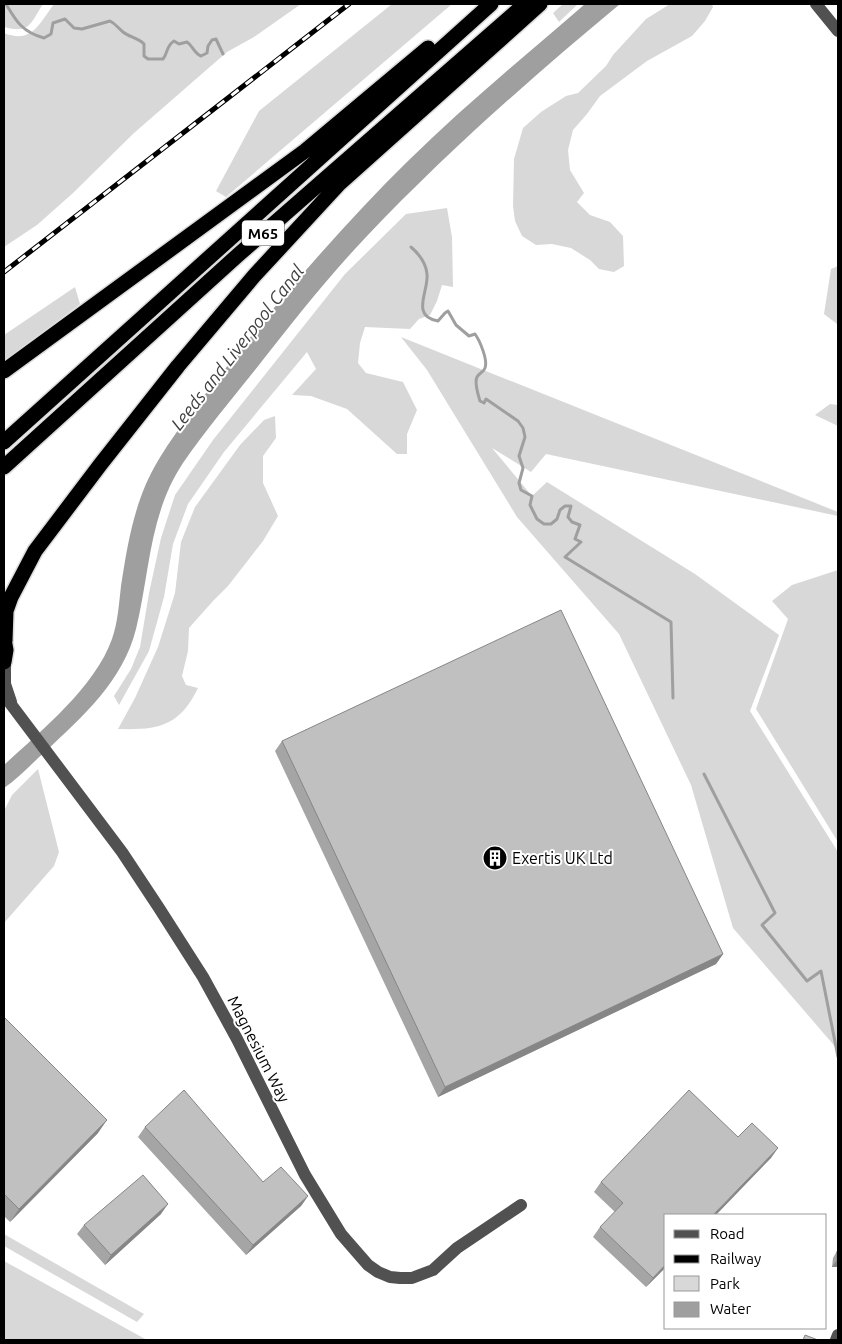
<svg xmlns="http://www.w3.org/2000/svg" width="842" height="1344" viewBox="0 0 842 1344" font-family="Ubuntu,sans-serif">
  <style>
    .green { fill: #d8d8d8 }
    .water { fill: #9f9f9f }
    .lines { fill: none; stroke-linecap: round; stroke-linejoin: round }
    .stream { stroke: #9f9f9f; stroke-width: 3 }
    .highway-casing { stroke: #dbdbdb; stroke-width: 18 }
    .minor { stroke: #515151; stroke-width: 12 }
    .highway { stroke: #000; stroke-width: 15 }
    .rail-casing { stroke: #000; stroke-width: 5 }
    .rail { stroke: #fff; stroke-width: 3; stroke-dasharray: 9; stroke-linecap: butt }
    .wall { fill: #a5a5a5 }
    .shaded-wall { fill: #868686 }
    .building { fill: #c0c0c0; stroke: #868686 }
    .labels { text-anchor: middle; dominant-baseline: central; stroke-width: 4; stroke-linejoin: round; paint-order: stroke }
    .shield { fill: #fff; stroke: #4c4c4c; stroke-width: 1 }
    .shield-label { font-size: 15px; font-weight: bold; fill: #000 }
    .poi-label { font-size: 16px; fill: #000; stroke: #fff; text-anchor: start }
    .street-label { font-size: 16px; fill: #000; stroke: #fff }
    .water-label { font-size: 18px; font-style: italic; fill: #404040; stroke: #fff }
  </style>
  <rect width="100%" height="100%" fill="#fff"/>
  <path class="green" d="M4 4H43C30 24 30 34 4 27Z
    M54 4H301L254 37 227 52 134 133 73 193 37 225 4 247V33C32 44 39 24 54 4Z
    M392 4H452L226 197 216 191 259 111Z
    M563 4H578L559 22 553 13Z
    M670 4H712L713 7 705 21 692 36 647 61 600 96 587 114 573 130 568 150 570 170 584 193 577 202 590 215 610 222 623 236 624 266 614 272 599 269 590 260 571 248 552 244 536 245 522 236 515 221 513 206 514 159 523 128 541 112 566 96 578 93 606 66 613 55 646 19Z
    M447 208 452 237 453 287 442 285 437 301 430 315 419 319 410 329 365 327 360 343 358 363 366 373 403 382 417 410 407 434V454H397L347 409 311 396 292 395 316 369 307 352 224 452 188 504 173 544 164 597 149 651 119 705 114 696 131 669 140 647 149 593 161 538 175 495 213 440 345 274 406 214Z
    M838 266V324H837L824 314 831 269Z
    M75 287 80 304 4 361V335Z
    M401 337 838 512V516L546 454 531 472 492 448 532 496 547 482 695 574 779 635 750 711 838 852V1050L733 928 691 785 619 634 517 517 427 370Z
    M830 404 838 405V426L815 415Z
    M275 416 276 438 263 456V483L278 516 263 541 228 586 213 601 189 628 188 651 182 676 186 685 198 688C179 727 158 730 118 729L135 698 158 647 175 593 181 542 195 507 240 445 264 420Z
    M838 570V842L756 709 788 619 772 601 792 585Z
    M38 769 59 852 54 866 4 923V811L12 795Z
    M4 1234 23 1245 144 1314 137 1322 4 1246Z
    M4 1261 147 1340H4Z"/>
  <path class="water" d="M585 4H620C532 77 446 153 367 236 327 278 291 324 255 370 231 400 205 431 183 463 149 514 150 572 136 629 123 681 83 716 46 751 32 763 19 778 4 788V765C41 731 95 687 112 639 118 622 119 603 121 586 128 541 135 498 159 459 180 424 207 393 232 360 287 290 345 223 408 161 464 106 526 55 585 4Z"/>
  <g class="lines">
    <path class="stream" d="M6 4C16 21 22 32 44 38L51 34 53 23 65 19 74 28 82 29 110 21C116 24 118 28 123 32 129 37 138 38 144 44V56L148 59H163C168 53 166 46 174 41L179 44 187 42C193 46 194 53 201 56L207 53 208 46 212 40 216 39 223 54
      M411 247C419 254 426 263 427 274 429 291 410 316 438 321L445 313 448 311 456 325 469 336 475 334C480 341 488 360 485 368 484 372 479 373 477 377 474 383 478 394 480 401L484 403 486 399 518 421 523 428 525 437 519 456 523 468 519 483 521 490 532 496 530 505 537 519 544 524H551L557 519 560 510 565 506H571L568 517 572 522 580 525 575 539 581 542 565 557 671 622 673 698
      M704 774 775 913 762 925 807 981 821 971 838 1057"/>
    <defs>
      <path id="highway" d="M4 371 305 151 428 48
        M4 442 491 4
        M4 467 238 255 525 4
        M4 639 6 650 4 662
        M5 641 6 611 11 597 35 551 100 465 178 366 254 276 339 184 540 4"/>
    </defs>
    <use href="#highway" class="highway-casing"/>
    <path class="minor" d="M816 4 838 31
      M5 659V684L11 702
      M4 695 122 852 159 908 203 977 237 1039 305 1175 341 1234 368 1265 378 1272 390 1277 400 1278H412L433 1270 457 1248 521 1205
      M836 1340 838 1335"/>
    <use href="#highway" class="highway"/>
    <defs>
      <path id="rail" d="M4 272 349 4"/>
    </defs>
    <use href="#rail" class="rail-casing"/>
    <use href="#rail" class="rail"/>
  </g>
  <path class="wall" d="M282 741 723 954 716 964 438 1097 275 751Z
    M4 1017 98 1133 10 1222 4 1216Z
    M145 1127 263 1182 308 1196 301 1206 246 1255 138 1137Z
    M738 1137 771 1158 666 1215V1267L646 1287 593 1237 600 1227 615 1212 594 1192 601 1182Z
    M161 1214 105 1265 77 1234 84 1225Z
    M837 1251H838V1278V1267H832L833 1258Z"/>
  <path class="shaded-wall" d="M723 954 716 964 438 1097 445 1087Z
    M107 1120 98 1133 10 1222 19 1209Z
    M778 1148 771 1158 716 1215H713Z
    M308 1196 301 1206 246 1255 253 1245Z
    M168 1204 161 1214 105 1265 111 1255Z
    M837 1260H838V1267H832Z
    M666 1264V1267L646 1287 653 1278Z"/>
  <path class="building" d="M561 610 723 954 445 1087 282 741Z
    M4 1017 107 1120 19 1209 4 1194Z
    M184 1090 263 1182 281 1167 308 1196 253 1245 145 1127Z
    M689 1090 738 1137 752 1123 778 1148 713 1215H666V1264L653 1278 600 1227 623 1203 601 1182Z
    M143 1175 168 1204 111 1255 84 1225Z
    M837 1251H838V1260H837Z
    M805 1335 818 1340H803Z"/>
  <defs>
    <symbol id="building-disc" viewBox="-11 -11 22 22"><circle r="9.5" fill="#000" stroke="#fff"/><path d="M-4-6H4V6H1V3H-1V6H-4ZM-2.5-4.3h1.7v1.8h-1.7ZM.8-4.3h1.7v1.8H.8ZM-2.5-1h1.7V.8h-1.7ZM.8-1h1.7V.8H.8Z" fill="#fff"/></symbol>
  </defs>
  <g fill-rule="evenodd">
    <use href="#building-disc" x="481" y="844" width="28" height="28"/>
  </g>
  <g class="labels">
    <rect class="shield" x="242" y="220.5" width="42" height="25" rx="4"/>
    <g class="shield-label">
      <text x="263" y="233">M65</text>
    </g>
    <g class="poi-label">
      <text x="512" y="858">Exertis UK Ltd</text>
    </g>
    <g class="street-label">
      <text transform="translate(259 1049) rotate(63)">Magnesium Way</text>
    </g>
    <g class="water-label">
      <text transform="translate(237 347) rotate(-52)">Leeds and Liverpool Canal</text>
    </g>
  </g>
  <rect width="842" height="1344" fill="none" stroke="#000000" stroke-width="10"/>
  <rect x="664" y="1214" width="162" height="115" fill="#ffffff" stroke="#999999"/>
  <rect x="674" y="1230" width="25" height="8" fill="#515151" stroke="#999999"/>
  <text x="710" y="1239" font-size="15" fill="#000000">Road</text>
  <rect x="674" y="1255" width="25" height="8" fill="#000000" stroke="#999999"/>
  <text x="710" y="1264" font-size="15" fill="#000000">Railway</text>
  <rect x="674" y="1276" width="25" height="15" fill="#d8d8d8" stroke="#999999"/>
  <text x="710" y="1289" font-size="15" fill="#000000">Park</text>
  <rect x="674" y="1302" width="25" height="15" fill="#9f9f9f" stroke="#999999"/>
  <text x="710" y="1314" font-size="15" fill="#000000">Water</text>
</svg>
